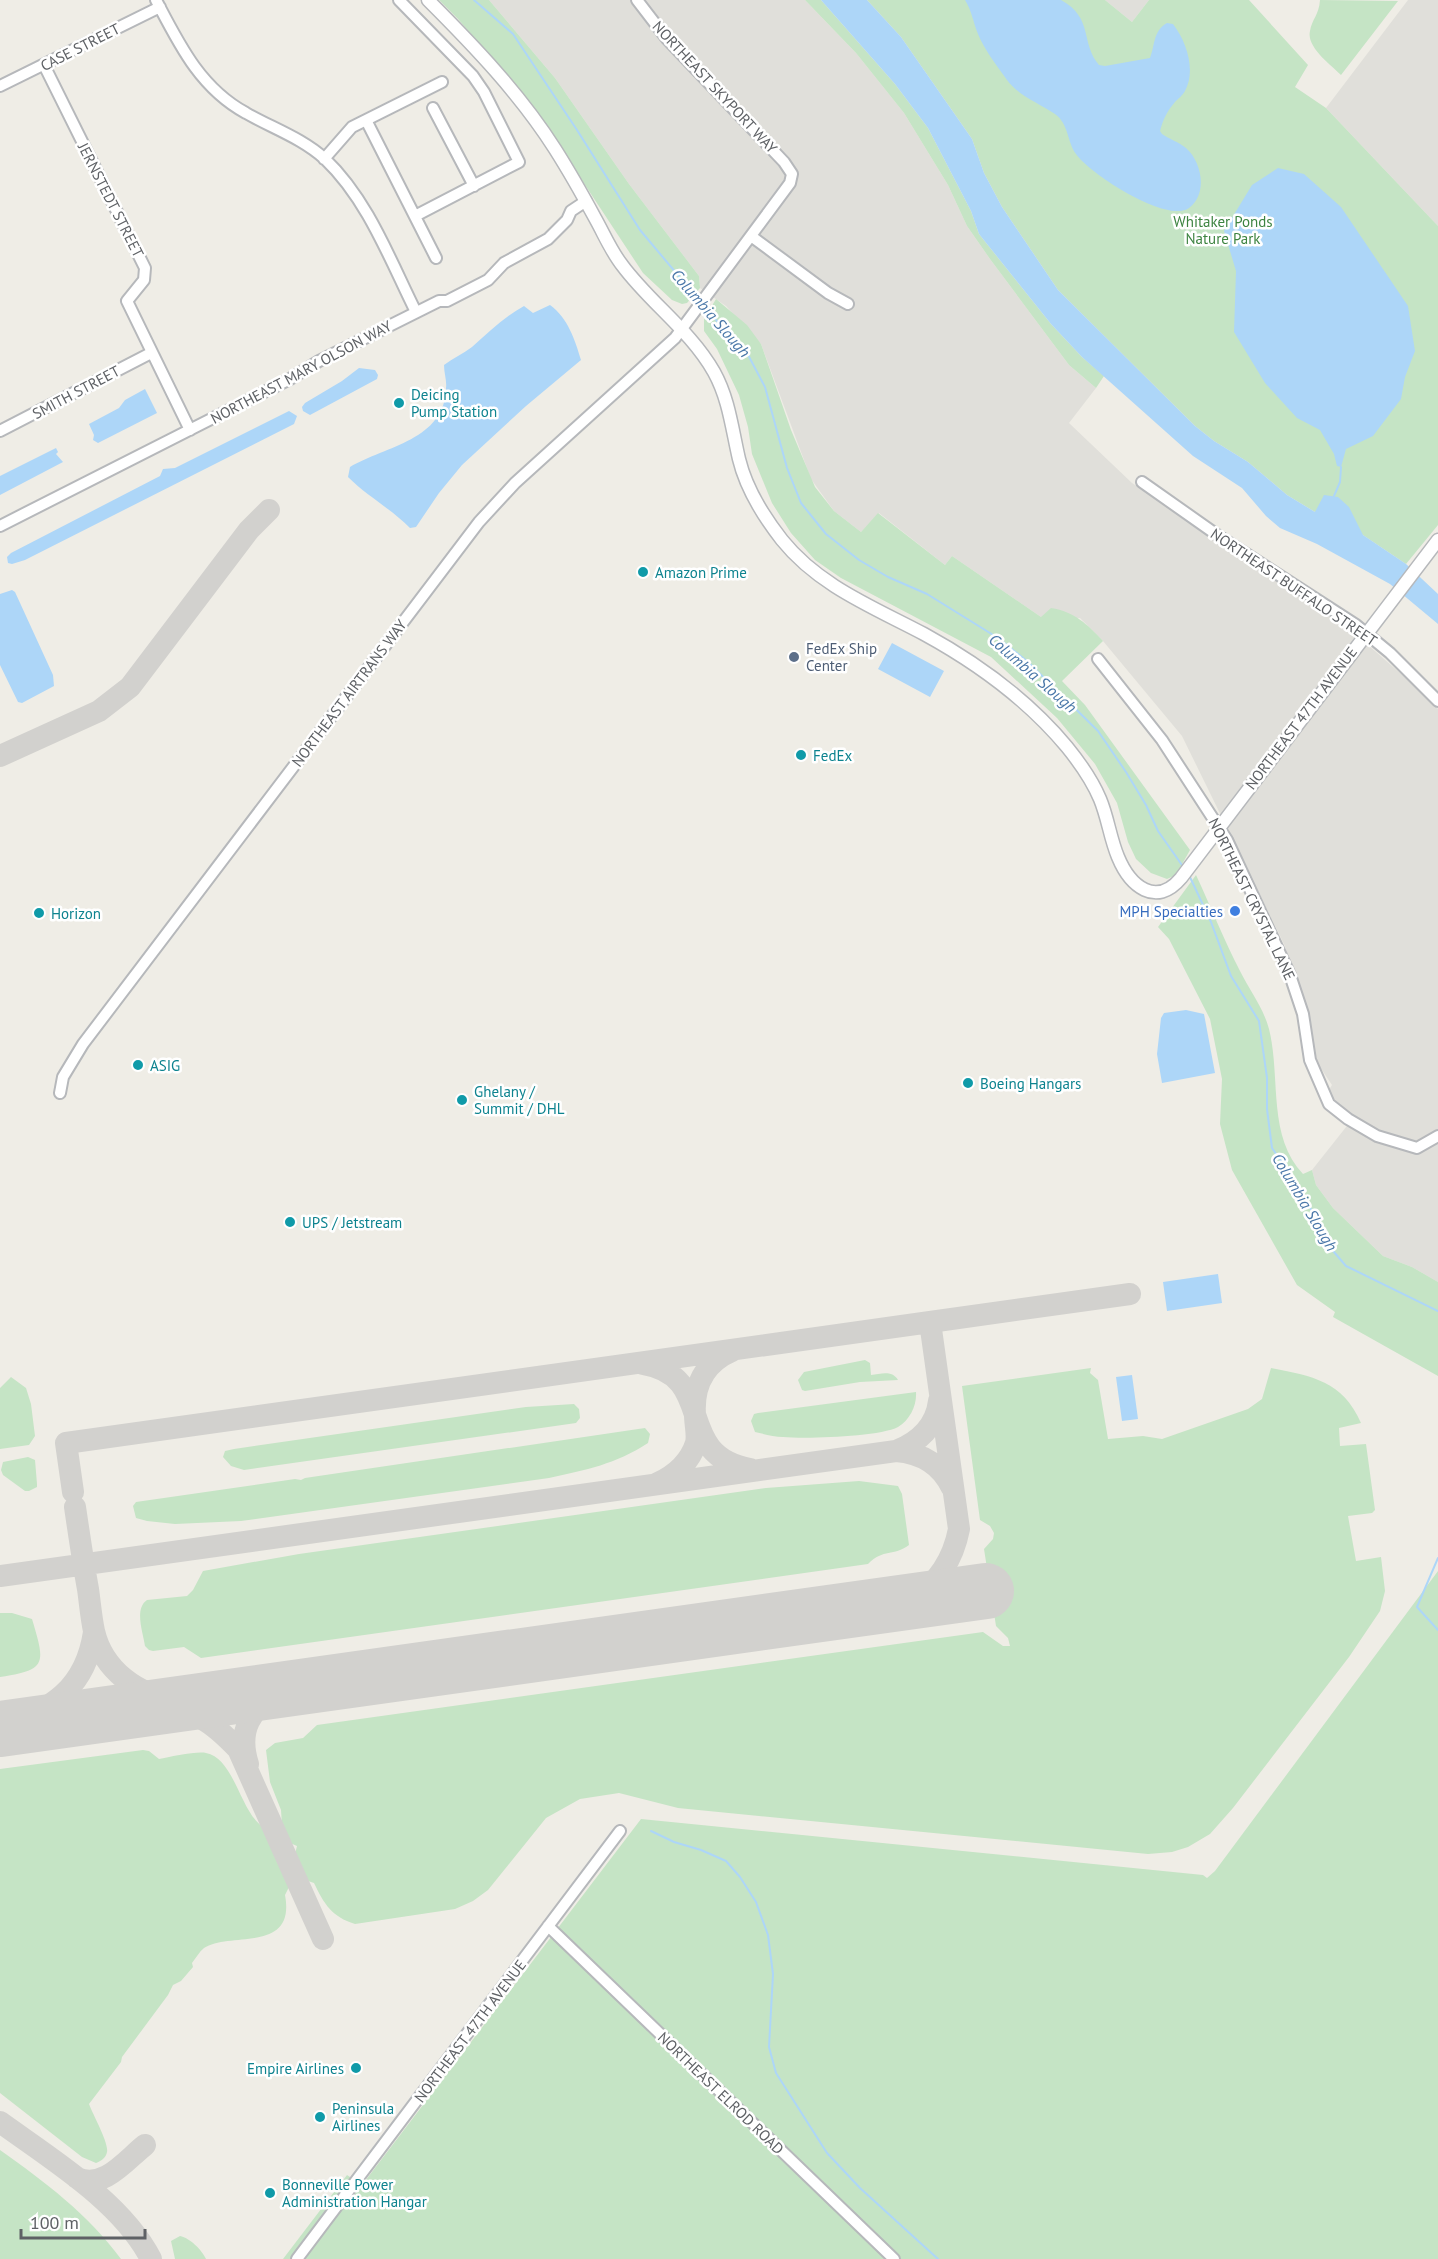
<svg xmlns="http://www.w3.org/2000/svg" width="1438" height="2259" viewBox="0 0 1438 2259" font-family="'PT Sans',sans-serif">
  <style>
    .industrial { fill: #e0dfda }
    .green { fill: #c5e4c5 }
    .water { fill: #add6f8 }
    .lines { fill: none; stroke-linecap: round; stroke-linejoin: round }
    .stream { stroke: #add6f8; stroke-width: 2 }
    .taxiway { stroke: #d2d1ce; stroke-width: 22 }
    .runway { stroke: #d2d1ce; stroke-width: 56 }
    .minor-casing { stroke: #b6b8bb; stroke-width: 14 }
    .tertiary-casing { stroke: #b6b8bb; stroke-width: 15 }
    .minor { stroke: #fff; stroke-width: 10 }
    .tertiary { stroke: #fff; stroke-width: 12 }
    .culture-dot { fill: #0f9aa8; stroke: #fff; stroke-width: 2 }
    .service-dot { fill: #5c6f8a; stroke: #fff; stroke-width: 2 }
    .shop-dot { fill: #3f7fe0; stroke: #fff; stroke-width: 2 }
    .labels { text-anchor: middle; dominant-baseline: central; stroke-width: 5; stroke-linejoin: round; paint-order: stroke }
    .street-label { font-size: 15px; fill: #5e6165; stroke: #fff }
    .park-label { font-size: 15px; fill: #3d8441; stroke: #fff }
    .culture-label { font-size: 15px; fill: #0d838f; stroke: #fff; text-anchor: start }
    .service-label { font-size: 15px; fill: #4e5e75; stroke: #fff; text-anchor: start }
    .shop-label { font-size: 15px; fill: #366cbe; stroke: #fff; text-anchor: end }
    .water-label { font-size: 16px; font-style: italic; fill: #4b78a9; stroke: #fff }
  </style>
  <rect width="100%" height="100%" fill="#efede6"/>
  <path class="industrial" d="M489 0H805L856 53 904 113 948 185 967 226 990 259 1069 365 1096 388 1069 423 1132 483 1343 623 1425 695 1438 709V1282L1412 1267 1383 1256 1333 1208 1316 1185 1312 1170 1354 1117 1327 1093 1332 1085 1318 1064 1301 994 1284 944 1182 736 1103 641 1080 618 1041 617 952 556 945 565 879 513 861 532 834 511 811 479 761 344 726 306 700 288 699 276 629 184 555 78Z
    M1105 0H1149L1132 22Z
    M1408 0H1438V226L1326 108Z"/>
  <path class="green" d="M439 0H489L555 78 629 184 699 276 700 288 687 303 682 304 672 300 643 273 535 109 458 19Z
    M805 0H821L895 84 928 128 971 211 979 234 1051 324 1082 357 1104 376 1096 388 1069 365 990 259 967 226 948 185 904 113 856 53Z
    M867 0H1105L1132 22 1149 0H1249L1308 65 1295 87 1326 108 1438 226V525L1406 564 1345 523 1315 512 1287 495 1248 462 1214 441 1195 426 1058 290 1002 207 984 173 972 139 901 37Z
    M1320 0 1398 1 1341 75C1331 65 1306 47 1310 31 1312 19 1319 15 1320 0Z
    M716 299 747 325 761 344 791 430 815 487 834 511 861 532 878 513 945 565 952 556 1041 617 1051 608C1075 612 1087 624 1103 641L1062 681 1085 705 1190 850 1176 875 1167 879 1151 873 1136 859 1128 842 1117 803 1095 764 1057 718 991 657 841 578 815 560 791 533 772 503 752 454 748 427 739 395 717 349 704 331V319Z
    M1196 875C1211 907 1224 940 1240 971 1250 991 1263 1007 1269 1029 1281 1077 1267 1136 1303 1174L1312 1170 1316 1185 1333 1208 1383 1256 1412 1267 1438 1282V1376L1333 1317 1335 1312 1297 1285 1232 1170 1220 1124 1222 1079 1210 1019 1169 939 1158 927Z
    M865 1360 870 1363 871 1375C881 1374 892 1370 898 1380L860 1382 805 1391 802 1390 798 1380 804 1372Z
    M1091 1368 1090 1373 1098 1380 1108 1439 1143 1436 1162 1439 1248 1409 1262 1399 1271 1368C1312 1376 1343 1381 1361 1423L1339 1428 1340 1446 1366 1444 1375 1510 1372 1513 1348 1516 1356 1561 1381 1557 1385 1591 1380 1611 1349 1657 1233 1808 1210 1834 1188 1847 1172 1852 1148 1854 678 1808 619 1793 580 1799 546 1818 488 1890 473 1901 455 1909 355 1924C332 1917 324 1904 314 1883L308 1881 295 1854 297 1846 290 1843 282 1825 281 1810 270 1782 266 1750 275 1743 303 1738 317 1725 983 1632 1003 1646H1010L1008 1638 996 1626 984 1549 993 1539 994 1533 990 1526 980 1520 962 1386Z
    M11 1377 26 1388 31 1404 35 1436 29 1445 0 1449V1388Z
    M916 1392C917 1405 910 1420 898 1427 879 1437 806 1439 783 1437 774 1437 764 1434 755 1432L751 1421 754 1414 758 1413Z
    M574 1404 579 1409 580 1418 576 1423 244 1470 231 1466 223 1457 225 1451 234 1449 526 1407Z
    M645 1428 650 1434 648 1443C616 1464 586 1470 549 1478L241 1521 175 1524 147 1521 136 1518 133 1506 136 1502 295 1479 301 1480 305 1478Z
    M28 1457 35 1460 37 1484V1487L29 1491H25L3 1475 1 1470 3 1462Z
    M859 1481 898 1486 902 1494 909 1545C893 1557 884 1548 868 1564L201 1658 184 1647 153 1651 149 1650 145 1646C143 1632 134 1609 147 1600L187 1596 193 1590 203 1571 299 1554 766 1488Z
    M1438 1571V2259H283L347 2175 362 2185 641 1819 1203 1875 1207 1878 1215 1871Z
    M0 1613H12L32 1619C45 1663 48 1670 0 1677Z
    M143 1750 149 1751 159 1759C170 1757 197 1751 206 1753 234 1758 240 1811 262 1826L289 1887 285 1895C296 1954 229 1931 204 1948 199 1952 196 1958 192 1963L193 1967 181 1981 173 1985 168 1995 122 2057 121 2062 89 2104C93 2115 109 2143 107 2152 106 2158 101 2161 96 2163L82 2157 0 2093V1769Z
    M0 2150C45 2182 88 2214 121 2259H0Z
    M180 2236C190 2238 202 2250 206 2259H175L171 2241Z"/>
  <path class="water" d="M821 0H867L901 37 972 139 984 173 1002 207 1058 290 1195 426 1214 441 1248 462 1287 495 1315 512 1324 495 1338 497 1349 507 1363 535 1406 564 1438 594V624L1390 584 1317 544 1280 528 1266 516 1242 488 1193 456 1082 357 1051 324 979 234 971 211 928 128 895 84Z
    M965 0H1061C1094 18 1080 43 1099 65L1105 66 1150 58C1155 45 1153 31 1167 23L1173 24C1187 42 1196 71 1185 91 1182 96 1179 98 1175 102 1167 111 1163 120 1160 131L1162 134C1169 139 1179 142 1186 148 1202 162 1208 194 1189 208 1167 224 1090 174 1076 154 1067 142 1069 124 1055 114 1039 103 1020 97 1007 80 997 66 984 49 978 34 973 22 972 11 965 0Z
    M1278 168 1304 174 1341 207 1408 306 1415 351 1405 377 1401 399 1373 436 1346 449 1341 467 1337 466 1334 454 1320 430 1297 418 1265 383 1234 332 1236 271 1224 231 1252 185Z
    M550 305C568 318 575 340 581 360L526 406 462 465 439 493 416 527 410 528C390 508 367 496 348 477L350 467C386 446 445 440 446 388 447 381 444 373 444 365 453 358 463 354 472 347 489 332 504 317 524 306L533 313Z
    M359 368 375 370 378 375 377 379 310 415 303 411 302 407 305 403 342 381Z
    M145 389 157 413 98 443 93 440 94 435 89 424 119 408 125 400Z
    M289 411 297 416 294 424 25 560 12 564 8 563 7 557 11 553 160 476 163 469 175 468Z
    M56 448 58 452 56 454 63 462 0 495V476Z
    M12 590 15 592 53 675 54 686 22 703 18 702 0 665V594Z
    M892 643 944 671 930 697 878 669Z
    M1186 1010 1204 1014 1215 1073 1162 1083 1157 1054 1161 1018 1164 1013Z
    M1218 1274 1222 1303 1167 1311 1163 1282Z
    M1132 1375 1138 1419 1122 1421 1116 1377Z"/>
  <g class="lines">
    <path class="stream" d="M474 0 513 34 577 130 640 230 698 299
      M705 305 725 332 746 351 765 387 787 468 801 503 826 534 859 560 888 577 927 594 998 638 1028 662 1098 731 1126 772 1146 805 1158 831 1184 868
      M1334 496 1340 482 1341 467
      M1189 875 1211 922 1231 976 1259 1021 1267 1078V1109L1272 1148 1295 1181 1321 1227 1328 1245 1346 1266 1438 1311
      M1438 1558 1417 1607 1438 1630
      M651 1831 674 1842 701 1850 726 1861 740 1877 756 1902 768 1935 773 1974 769 2047 776 2073 827 2153 860 2188 938 2259"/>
    <path class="taxiway" d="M0 756 99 711 130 687 249 530 269 510
      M930 1322 1130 1294
      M643 1364C719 1377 671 1454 750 1469
      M896 1451C919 1442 936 1426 939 1401
      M658 1483C675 1475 690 1462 696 1443 698 1435 695 1424 695 1415 693 1386 704 1363 732 1351
      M73 1492 66 1443 930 1322 959 1529C953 1560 938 1582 912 1601
      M75 1507C79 1534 83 1562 88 1589 90 1603 91 1617 94 1631 103 1670 138 1696 177 1700
      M0 1576 896 1451C921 1453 941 1464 952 1488
      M158 1707C197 1711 211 1721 238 1749L323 1939
      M0 1724C52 1713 86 1686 94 1632
      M248 1764C237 1729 251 1710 279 1690
      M0 2122C51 2159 122 2202 151 2259
      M77 2178C104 2190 126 2160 145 2145"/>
    <path class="runway" d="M0 1729 986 1591"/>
    <defs>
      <path id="minor" d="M156 0C179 44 200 88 246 113 272 128 302 138 325 159 368 200 390 260 416 312
        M399 0 473 76 484 92 519 162 415 216
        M44 65 145 268 144 280 127 301 190 430
        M0 86 160 7
        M433 108 474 186
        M366 120 436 258
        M324 159 352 127 442 82
        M751 236 828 293 848 304
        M0 431 151 353
        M1142 482 1220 537 1356 625 1390 653 1438 701
        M0 526 290 379 319 361 439 301H447L488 280 504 263 548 239 567 220 571 211 586 201
        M1098 659 1162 740 1227 840 1290 975 1303 1014 1310 1060 1329 1104 1348 1119 1377 1136 1417 1148 1438 1136
        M60 1093 63 1077 83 1044 479 522 515 483 675 338 790 183 792 174 784 162 667 39 637 0
        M548 1926 894 2259
        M297 2259 620 1831"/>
      <path id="tertiary" d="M428 0C474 46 520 94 555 149 569 171 582 194 595 218 604 234 611 251 622 265 650 303 690 330 714 372 729 399 732 429 739 459 746 488 764 517 782 540 819 586 873 607 924 634 977 663 1028 700 1067 747 1080 763 1092 780 1100 799 1108 818 1110 838 1118 857 1130 886 1156 908 1181 878L1438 540"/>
    </defs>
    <use href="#minor" class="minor-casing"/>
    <use href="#tertiary" class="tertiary-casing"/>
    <use href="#minor" class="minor"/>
    <use href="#tertiary" class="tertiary"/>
  </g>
  <g class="culture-dot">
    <circle cx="399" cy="403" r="6"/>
    <circle cx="643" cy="572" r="6"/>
    <circle cx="801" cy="755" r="6"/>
    <circle cx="39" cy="913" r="6"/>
    <circle cx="138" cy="1065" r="6"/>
    <circle cx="968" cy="1083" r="6"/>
    <circle cx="462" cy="1100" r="6"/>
    <circle cx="290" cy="1222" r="6"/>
    <circle cx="356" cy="2068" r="6"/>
    <circle cx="320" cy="2117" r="6"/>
    <circle cx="270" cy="2193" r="6"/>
  </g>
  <circle class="service-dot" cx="794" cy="657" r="6"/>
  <circle class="shop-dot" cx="1235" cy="911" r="6"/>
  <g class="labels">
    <g class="street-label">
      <text transform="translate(80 47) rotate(-27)">CASE STREET</text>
      <text transform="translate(715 87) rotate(47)">NORTHEAST SKYPORT WAY</text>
      <text transform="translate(111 200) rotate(63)">JERNSTEDT STREET</text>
      <text transform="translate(301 372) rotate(-28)">NORTHEAST MARY OLSON WAY</text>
      <text transform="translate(76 392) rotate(-28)">SMITH STREET</text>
      <text transform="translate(1294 587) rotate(34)">NORTHEAST BUFFALO STREET</text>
      <text transform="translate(349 693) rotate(-53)">NORTHEAST AIRTRANS WAY</text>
      <text transform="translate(1301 718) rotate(-53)">NORTHEAST 47TH AVENUE</text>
      <text transform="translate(1252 899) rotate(64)">NORTHEAST CRYSTAL LANE</text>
      <text transform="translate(470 2031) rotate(-53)">NORTHEAST 47TH AVENUE</text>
      <text transform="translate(721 2093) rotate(44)">NORTHEAST ELROD ROAD</text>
    </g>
    <g class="park-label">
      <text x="1223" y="221">Whitaker Ponds<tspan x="1223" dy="17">Nature Park</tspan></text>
    </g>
    <g class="culture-label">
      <text x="411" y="394">Deicing<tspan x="411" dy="17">Pump Station</tspan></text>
      <text x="655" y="572">Amazon Prime</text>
      <text x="813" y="755">FedEx</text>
      <text x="51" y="913">Horizon</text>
      <text x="150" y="1065">ASIG</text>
      <text x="980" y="1083">Boeing Hangars</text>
      <text x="474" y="1091">Ghelany /<tspan x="474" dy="17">Summit / DHL</tspan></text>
      <text x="302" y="1222">UPS / Jetstream</text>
      <text x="344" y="2068" text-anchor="end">Empire Airlines</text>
      <text x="332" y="2108">Peninsula<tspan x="332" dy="17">Airlines</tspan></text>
      <text x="282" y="2184">Bonneville Power<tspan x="282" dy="17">Administration Hangar</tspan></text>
    </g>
    <g class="service-label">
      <text x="806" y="648">FedEx Ship<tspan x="806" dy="17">Center</tspan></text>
    </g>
    <g class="shop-label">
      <text x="1223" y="911">MPH Specialties</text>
    </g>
    <g class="water-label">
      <text transform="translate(711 313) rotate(49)">Columbia Slough</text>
      <text transform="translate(1033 673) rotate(41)">Columbia Slough</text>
      <text transform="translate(1305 1202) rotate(59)">Columbia Slough</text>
    </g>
  </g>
  <path d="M21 2229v9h124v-9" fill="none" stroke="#5e6165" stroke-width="3"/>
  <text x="30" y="2229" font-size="18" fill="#5e6165" stroke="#ffffff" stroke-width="4.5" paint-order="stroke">100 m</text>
</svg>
